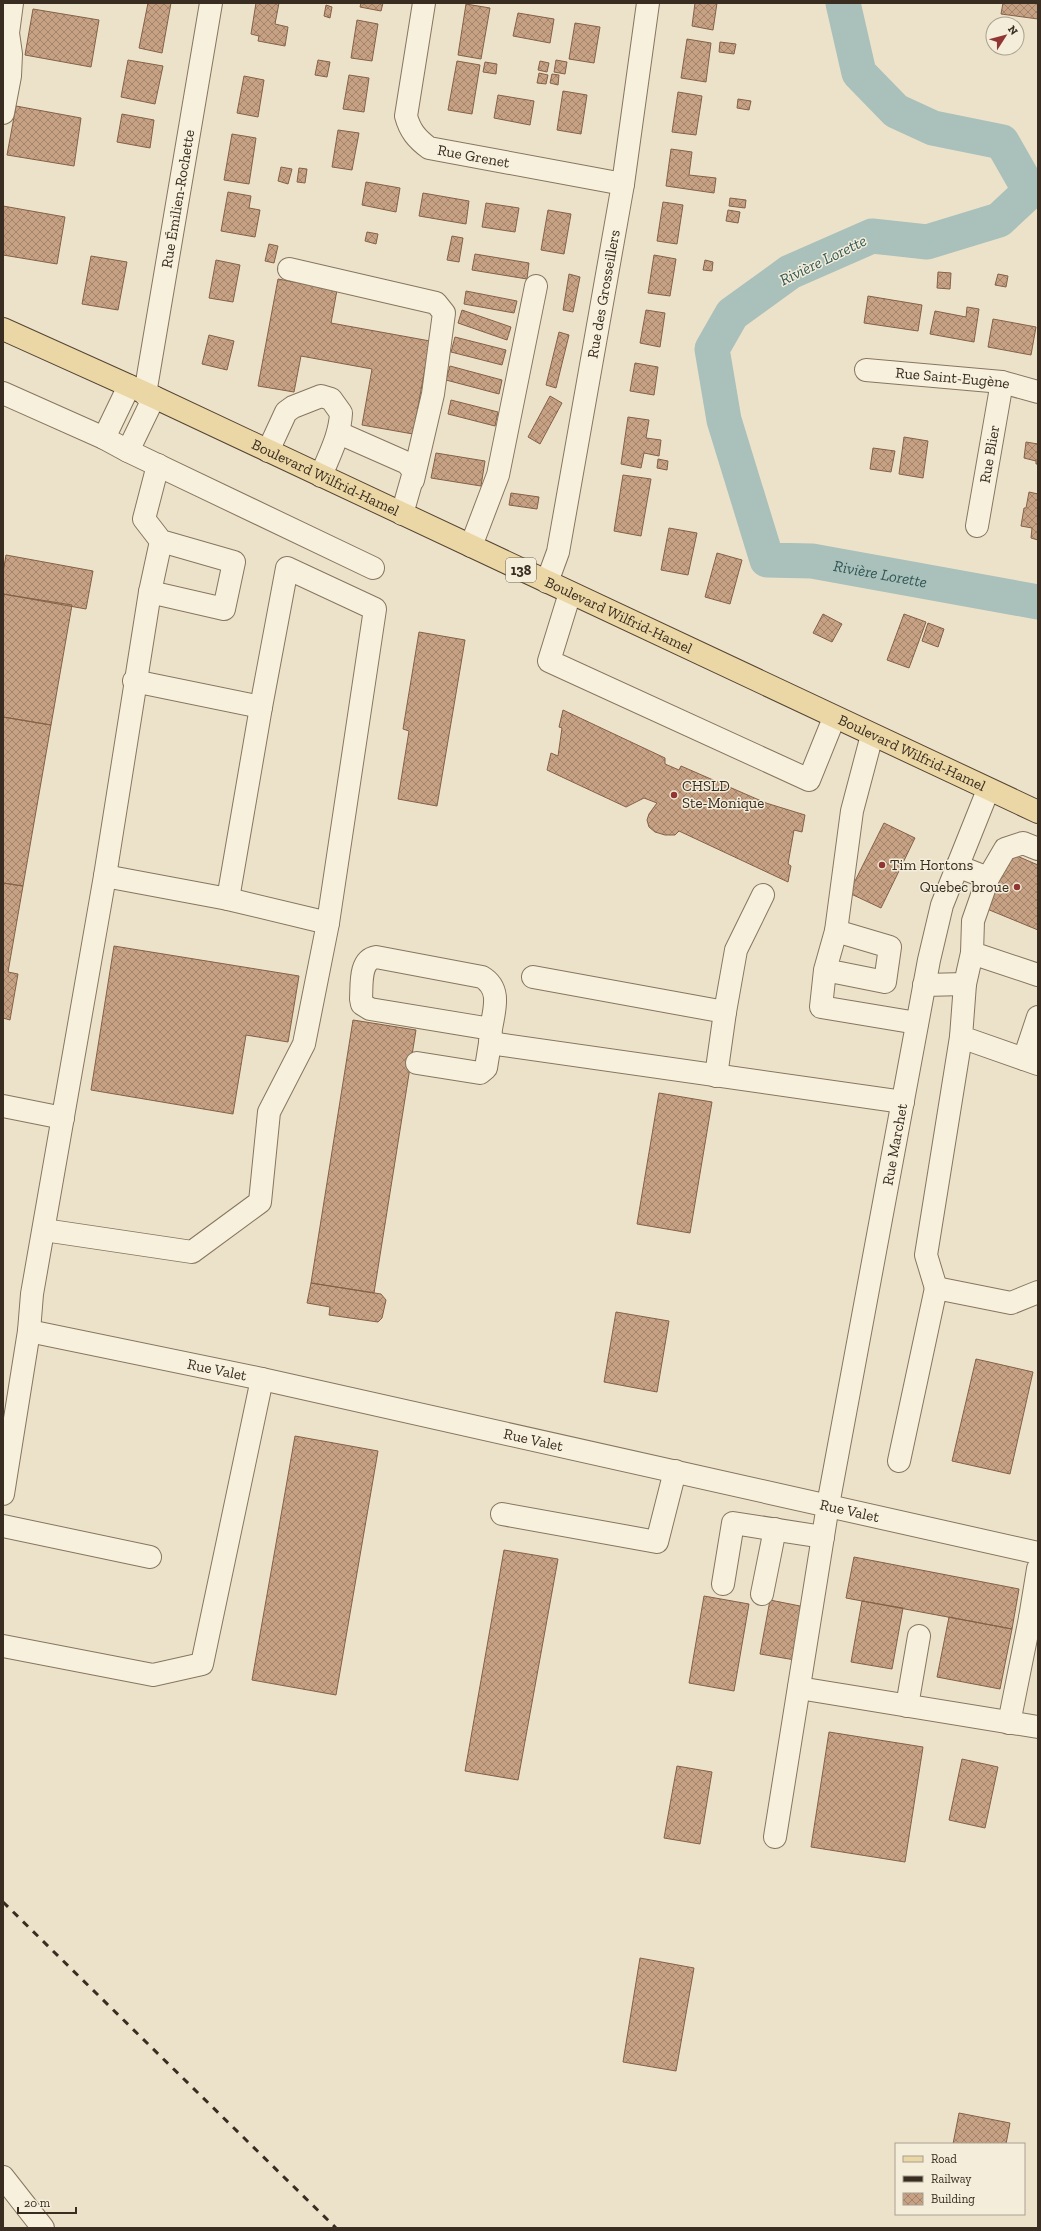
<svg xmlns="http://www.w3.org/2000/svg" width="1041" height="2231" viewBox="0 0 1041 2231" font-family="'Zilla Slab',serif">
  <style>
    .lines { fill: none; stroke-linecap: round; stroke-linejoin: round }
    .river { stroke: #aac0ba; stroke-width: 35 }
    .building { fill: url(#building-cross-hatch); stroke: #846147 }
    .minor-casing { stroke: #87765f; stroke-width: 24 }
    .major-casing { stroke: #543; stroke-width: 24 }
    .minor { stroke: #f7f0dc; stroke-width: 22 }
    .major { stroke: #ebd7a5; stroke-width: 22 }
    .rail { stroke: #392d22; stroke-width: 3; stroke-dasharray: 7 7; stroke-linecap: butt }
    .poi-dot { fill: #913634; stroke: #f3edd9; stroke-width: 1.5 }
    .labels { text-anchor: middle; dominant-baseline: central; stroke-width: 3; stroke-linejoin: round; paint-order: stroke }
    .shield { fill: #f3edd9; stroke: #716759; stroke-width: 1 }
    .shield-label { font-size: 14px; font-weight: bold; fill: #392d22 }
    .street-label { font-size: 15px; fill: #392d22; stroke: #f3edd9 }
    .poi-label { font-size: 15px; fill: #392d22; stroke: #f3edd9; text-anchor: start }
    .water-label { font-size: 16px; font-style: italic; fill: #325756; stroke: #f3edd9 }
  </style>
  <defs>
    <pattern id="building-cross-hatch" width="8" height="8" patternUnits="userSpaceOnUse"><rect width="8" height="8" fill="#c7a183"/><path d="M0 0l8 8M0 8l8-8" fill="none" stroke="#a3846b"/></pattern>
  </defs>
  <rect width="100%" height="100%" fill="#ece2ca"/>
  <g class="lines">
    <path class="river" id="s1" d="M843 3 859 73 896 111 933 128 1002 142 1030 191 999 220 927 242 872 236 790 272 732 314 712 349 724 420 767 560 812 561 1038 602"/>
  </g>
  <path class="building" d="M148 3H171L162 53 139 48Z
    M256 3H279L275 24 288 27 285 46 258 41 259 36 251 34Z
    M361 3H383L381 11 360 7Z
    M695 3H717L713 30 692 26Z
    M1003 3H1038V19L1001 14Z
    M466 4 490 8 481 59 458 55Z
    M326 5 332 7 330 18 324 16Z
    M33 9 99 20 91 67 25 55Z
    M518 13 554 19 550 43 513 36Z
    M357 20 378 24 372 61 351 58Z
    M575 23 600 27 594 63 569 59Z
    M687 39 711 43 706 82 681 78Z
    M720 42 736 44 734 54 719 52Z
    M128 60 163 66 155 104 121 97Z
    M318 60 330 62 327 77 315 75Z
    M556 60 567 62 565 74 554 72Z
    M457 61 480 65 472 114 448 110Z
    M540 61 549 63 547 72 538 70Z
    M485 62 497 64 496 74 483 72Z
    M539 73 548 75 546 84 537 83Z
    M552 74 559 75 558 85 550 83Z
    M349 75 369 78 364 112 343 109Z
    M244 76 264 80 258 117 237 113Z
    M563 91 587 95 581 134 557 130Z
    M678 92 702 96 696 135 672 132Z
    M498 95 534 101 530 125 494 118Z
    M738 99 751 101 749 110 737 108Z
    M16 106 81 118 74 166 7 155Z
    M122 114 154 120 150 148 117 142Z
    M338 130 359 133 352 170 332 167Z
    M232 134 256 138 249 184 224 180Z
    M671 149 692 152 689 175 716 178 714 193 666 186Z
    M281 167 292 169 288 184 278 181Z
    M299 168 307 169 305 183 297 182Z
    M366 182 400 188 396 212 362 205Z
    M228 192 251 196 249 208 260 210 255 237 221 231Z
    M423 193 469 201 466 224 419 216Z
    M730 198 746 200 745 208 729 206Z
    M663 202 683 205 677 244 657 241Z
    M486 203 519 208 515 232 482 227Z
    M3 206 65 217 57 264 3 255Z
    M548 210 571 214 564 254 541 250Z
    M728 210 740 212 738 223 726 221Z
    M367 232 378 234 376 244 365 241Z
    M452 236 463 238 459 262 447 260Z
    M269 244 278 246 274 263 265 261Z
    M475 254 529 263 527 279 472 270Z
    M654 255 676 259 670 296 648 293Z
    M91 256 127 262 118 310 82 304Z
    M216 260 240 265 233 302 209 298Z
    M705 260 713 262 712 271 703 270Z
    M938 272 951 273 950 289 937 288Z
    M569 274 580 277 573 312 563 310Z
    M998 274 1008 276 1006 287 995 285Z
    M278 279 337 290 331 323 430 341 413 434 362 425 372 369 301 356 294 392 258 386Z
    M466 291 517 301 514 313 464 304Z
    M868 296 922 305 918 331 864 323Z
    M967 307 979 309 974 342 930 334 935 311 966 317Z
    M462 310 511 327 507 340 458 323Z
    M646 310 665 313 660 347 640 343Z
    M993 319 1036 327 1031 355 988 347Z
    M559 332 569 335 556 388 546 385Z
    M209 335 234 341 227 370 202 364Z
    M455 337 506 350 502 365 451 352Z
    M635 363 658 367 654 395 630 391Z
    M450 366 502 380 499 394 446 380Z
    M550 396 562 403 540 444 528 437Z
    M451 400 498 412 495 426 448 414Z
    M628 417 649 420 646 438 661 440 659 456 644 453 641 468 621 464Z
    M904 437 928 441 923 478 899 474Z
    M1026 442 1038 444V464H1036V461L1024 458Z
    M873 448 895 451 891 472 870 469Z
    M436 453 485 461 481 486 431 478Z
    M658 459 668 461 667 470 657 468Z
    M623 475 651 479 641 536 614 531Z
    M1029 492 1038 494V540L1031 538 1032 528 1021 526 1024 508H1026Z
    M511 493 539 497 537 509 509 505Z
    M669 528 697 533 688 575 661 570Z
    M717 553 742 560 730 604 705 597Z
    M6 555 93 571 86 609 3 594V573Z
    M3 594 72 605 51 725 3 717Z
    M823 614 842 624 832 642 813 633Z
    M904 614 926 622 909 668 887 660Z
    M928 623 944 629 938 647 922 641Z
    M419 632 465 640 437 806 398 799 409 731 403 729Z
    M563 710 665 758V764L679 770 681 766 766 803 805 815 802 832 794 830 788 864 791 866 788 882 679 831 675 835H665L655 832 649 827 647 820 649 814 657 803 644 798 626 807 547 770 551 753 558 756 562 728 559 727Z
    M3 717 51 725 23 886 3 883Z
    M884 823 915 838 881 908 849 893Z
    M1010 853 1038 865V930L987 909Z
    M3 883 23 886 8 972 18 974 10 1020 3 1018Z
    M114 946 299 976 288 1042 246 1035 233 1114 91 1090Z
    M353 1020 416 1030 374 1293 311 1283Z
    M659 1093 712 1102 690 1233 637 1224Z
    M311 1283 381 1294 386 1300 382 1318 378 1322 329 1315 330 1307 307 1303Z
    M616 1312 669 1321 657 1392 604 1382Z
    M976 1359 1033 1372 1010 1474 952 1461Z
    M295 1436 378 1451 336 1695 252 1680Z
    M504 1550 558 1559 518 1780 465 1771Z
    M854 1557 1019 1589 1012 1629 846 1598Z
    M704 1596 749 1604 734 1691 689 1683Z
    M770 1600 805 1607 795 1660 760 1654Z
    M862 1601 903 1608 892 1669 851 1662Z
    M949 1617 1012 1629 1000 1689 937 1677Z
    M829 1732 923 1747 905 1862 811 1847Z
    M962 1759 998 1767 985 1828 949 1820Z
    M677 1766 712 1772 700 1844 664 1838Z
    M640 1958 694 1968 676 2071 623 2062Z
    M959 2113 1010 2123 1006 2144H953Z"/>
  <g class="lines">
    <defs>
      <g id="minor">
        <path id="s2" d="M424 3 406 116C410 131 417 139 429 148L623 184"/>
        <path d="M3 113 10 76 11 54 8 33 12 3"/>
        <path d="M289 269 436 303 444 313 433 394 413 480"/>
        <path id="s3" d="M866 370 1002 382 1038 392"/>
        <path d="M129 386 104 438 128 451 154 397"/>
        <path d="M3 393 104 438"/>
        <path id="s4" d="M145 394 211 3"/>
        <path d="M339 433 407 463 414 472 402 514"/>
        <path d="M128 451 373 568"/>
        <path d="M268 451 286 412 293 407 321 396 331 399 341 413C340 436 329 455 321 476"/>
        <path id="s5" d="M977 526 1002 382"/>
        <path d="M471 546 498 475 536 286"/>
        <path id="s6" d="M547 582 558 552 623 184 648 3"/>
        <path d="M150 592 161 541"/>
        <path d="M570 593 549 661 809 780 834 718"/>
        <path d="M957 866 988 878 1005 849 1023 843 1038 849"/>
        <path d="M105 876 228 899 261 707 134 681"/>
        <path d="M988 878 973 921 972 953 1038 975"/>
        <path d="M228 899 328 923 375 609 287 568 261 707"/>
        <path d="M836 931 852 811 872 735"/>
        <path d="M825 970 836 931 890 947 885 982 825 970 821 1007 917 1023"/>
        <path d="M533 977 725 1012 716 1076"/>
        <path d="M965 984 961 1037 1038 1064"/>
        <path d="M924 985 965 984 972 953"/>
        <path d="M725 1012 736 950 763 895"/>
        <path d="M490 1043 491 1029 370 1009 362 1004 361 999C362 985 359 960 376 957L482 977C502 989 494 1010 491 1029"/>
        <path d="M1024 1059 1038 1017"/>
        <path d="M417 1063 480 1073 486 1068 490 1043 903 1102"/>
        <path d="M3 1106 63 1118"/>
        <path d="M44 1230 192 1252 260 1202 269 1112 304 1044 328 923"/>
        <path d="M936 1288 926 1255 961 1037"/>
        <path id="s7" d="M29 1331 262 1379 1038 1553"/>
        <path d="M899 1461 936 1288 1011 1303 1038 1292"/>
        <path d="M3 1494 29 1331 32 1294 105 876 150 592 224 609 234 562 161 541 144 519 158 465"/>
        <path d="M502 1514 657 1542 675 1471"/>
        <path d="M3 1526 150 1557"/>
        <path d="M723 1584 733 1523 823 1537"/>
        <path d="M762 1594 775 1529"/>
        <path d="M1030 1618 1038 1569"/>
        <path d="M3 1646 153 1675 202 1664 262 1379"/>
        <path d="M799 1688 1038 1727"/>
        <path d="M907 1706 919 1636"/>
        <path d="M1009 1723 1030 1618 1038 1620"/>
        <path id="s8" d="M775 1837 828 1505 929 960 942 905 988 790"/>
        <path d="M3 2177 43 2228"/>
      </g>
      <g id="major">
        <path id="s9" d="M3 329 154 397 1038 812"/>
      </g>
    </defs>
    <use href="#minor" class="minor-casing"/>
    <use href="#major" class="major-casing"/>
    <use href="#minor" class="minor"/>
    <use href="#major" class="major"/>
    <path class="rail" d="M3 1902 336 2228"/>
  </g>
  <g class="poi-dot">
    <circle cx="674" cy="795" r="4"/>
    <circle cx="882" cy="865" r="4"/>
    <circle cx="1017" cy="887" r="4"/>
  </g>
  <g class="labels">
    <rect class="shield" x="506" y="558" width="30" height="24" rx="3"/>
    <g class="shield-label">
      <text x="521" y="570">138</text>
    </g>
    <g class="street-label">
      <text stroke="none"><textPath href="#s2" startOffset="200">Rue Grenet</textPath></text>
      <text stroke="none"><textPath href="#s4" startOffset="198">Rue Émilien-Rochette</textPath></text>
      <text stroke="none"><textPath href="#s6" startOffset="294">Rue des Grosseillers</textPath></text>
      <text stroke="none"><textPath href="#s3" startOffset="87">Rue Saint-Eugène</textPath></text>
      <text stroke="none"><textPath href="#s5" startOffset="73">Rue Blier</textPath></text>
      <text stroke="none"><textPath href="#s9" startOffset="355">Boulevard Wilfrid-Hamel</textPath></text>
      <text stroke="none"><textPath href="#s9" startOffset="679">Boulevard Wilfrid-Hamel</textPath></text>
      <text stroke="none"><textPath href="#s9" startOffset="1003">Boulevard Wilfrid-Hamel</textPath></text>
      <text stroke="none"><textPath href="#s8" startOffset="703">Rue Marchet</textPath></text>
      <text stroke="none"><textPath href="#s7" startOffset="192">Rue Valet</textPath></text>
      <text stroke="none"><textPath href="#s7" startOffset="516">Rue Valet</textPath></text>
      <text stroke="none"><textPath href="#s7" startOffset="840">Rue Valet</textPath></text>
    </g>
    <g class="poi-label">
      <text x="682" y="786">CHSLD<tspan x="682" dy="17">Ste-Monique</tspan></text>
      <text x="890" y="865">Tim Hortons</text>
      <text x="1009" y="887" text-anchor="end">Quebec broue</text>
    </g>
    <g class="water-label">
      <text transform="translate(823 260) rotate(-26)">Rivière Lorette</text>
      <text stroke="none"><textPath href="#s1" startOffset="1000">Rivière Lorette</textPath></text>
    </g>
  </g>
  <rect width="1041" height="2231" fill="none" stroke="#392d22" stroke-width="8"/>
  <rect x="895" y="2143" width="130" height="72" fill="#f3edd9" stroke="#a9a090"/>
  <rect x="903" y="2156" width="20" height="6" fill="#ebd7a5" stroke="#a9a090"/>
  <text x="931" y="2163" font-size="12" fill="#392d22">Road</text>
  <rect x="903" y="2176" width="20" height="6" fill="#392d22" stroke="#a9a090"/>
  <text x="931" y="2183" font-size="12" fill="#392d22">Railway</text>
  <rect x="903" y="2193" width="20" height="12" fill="url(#building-cross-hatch)" stroke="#a9a090"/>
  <text x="931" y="2203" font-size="12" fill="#392d22">Building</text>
  <g transform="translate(1005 36) rotate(54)"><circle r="19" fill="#f3edd9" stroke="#a9a090"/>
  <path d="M0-3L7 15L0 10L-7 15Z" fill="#913634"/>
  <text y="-6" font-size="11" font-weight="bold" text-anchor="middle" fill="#392d22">N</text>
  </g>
  <path d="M18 2207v6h58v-6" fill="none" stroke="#392d22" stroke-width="2"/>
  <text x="24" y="2207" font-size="12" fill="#392d22" stroke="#f3edd9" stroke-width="3" paint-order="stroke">20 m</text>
</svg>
